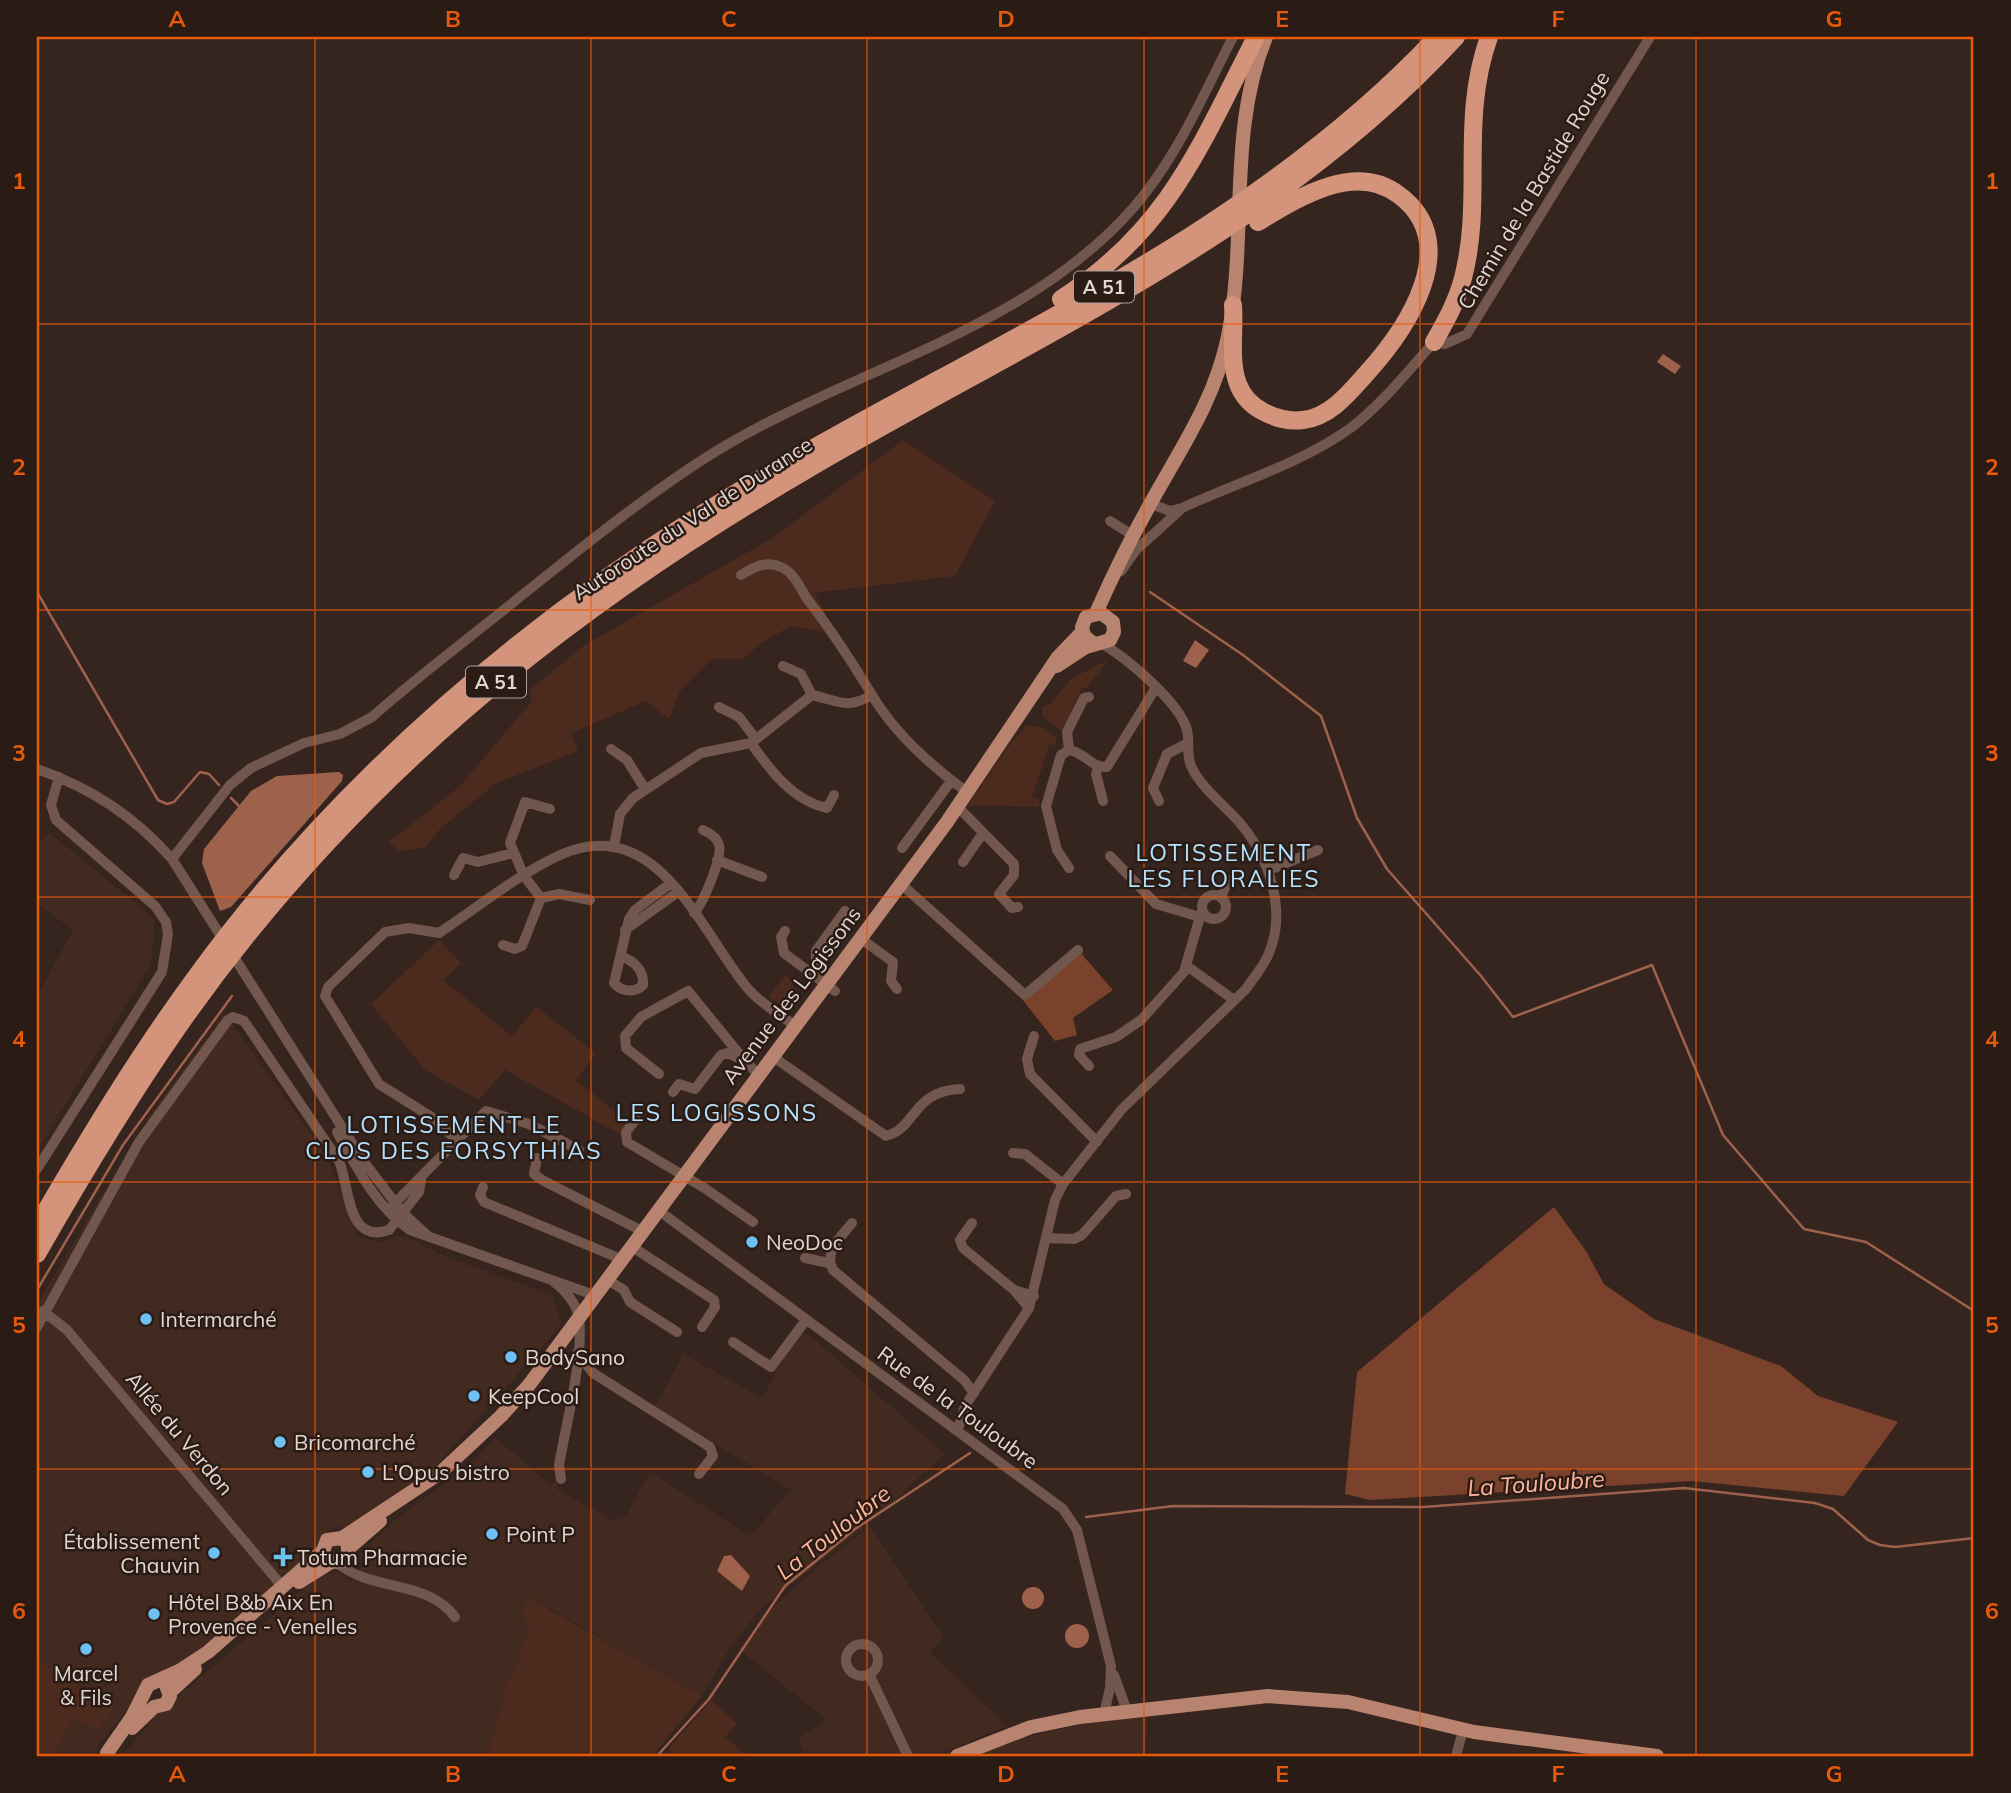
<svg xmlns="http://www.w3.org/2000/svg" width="2011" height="1793" viewBox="0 0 2011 1793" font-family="Mulish,sans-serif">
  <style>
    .built { fill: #422a21 }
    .green { fill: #4c2a1e }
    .forest { fill: #7a422c }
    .water { fill: #9e624c }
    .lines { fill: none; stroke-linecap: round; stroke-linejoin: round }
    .stream { stroke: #9e624c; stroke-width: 2.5 }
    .minor { stroke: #71574d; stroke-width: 10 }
    .major { stroke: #b8836f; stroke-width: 14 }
    .highway { stroke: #d4947c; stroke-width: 18 }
    .grid { fill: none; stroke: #e8590c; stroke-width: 2; stroke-opacity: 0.55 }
    .poi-dot { fill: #6ec2f3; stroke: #2b1b15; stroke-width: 2.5 }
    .labels { text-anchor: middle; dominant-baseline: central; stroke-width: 5; stroke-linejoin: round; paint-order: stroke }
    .shield { fill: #2b1b15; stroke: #ab9e99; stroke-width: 2 }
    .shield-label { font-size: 19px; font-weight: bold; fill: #e2d6d1 }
    .street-label { font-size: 21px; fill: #e2d6d1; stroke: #2b1b15 }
    .poi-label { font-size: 21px; fill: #e2d6d1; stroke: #2b1b15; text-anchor: start }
    .neighbourhood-label { font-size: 23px; letter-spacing: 2px; fill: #b5e1fd; stroke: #2b1b15 }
    .water-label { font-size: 23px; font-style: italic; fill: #feb69b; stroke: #2b1b15 }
    .neatline { fill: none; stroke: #e8590c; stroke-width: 2.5 }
    .grid-label { font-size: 23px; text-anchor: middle; font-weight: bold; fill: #e8590c }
  </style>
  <rect width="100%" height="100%" fill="#36241e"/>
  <path class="built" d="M50 833 155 919 151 964 37 1151V997L73 930 37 903V844Z
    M224 1013 327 1156 358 1237 379 1242 399 1236 411 1239 441 1255 553 1295 562 1325 433 1469 345 1528 335 1526 319 1539 318 1550 176 1670 154 1676 133 1696 128 1709 90 1756H37V1304L150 1115Z
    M798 1330 814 1339 945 1454 867 1525 759 1610 728 1651 702 1696 544 1605 530 1623 511 1681H508L487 1756H123L152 1719 320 1575 338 1572 350 1582 364 1565 359 1555 393 1522 471 1463 495 1437 549 1484 559 1480 557 1489 615 1521 625 1517 650 1472 750 1536 791 1490 655 1407 683 1354 763 1398Z
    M870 1526 943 1637 930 1652 1007 1726 934 1756H806L798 1739 827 1720 740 1650 768 1612 816 1568Z
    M1148 1716 1145 1756H978L1017 1739 1101 1720Z"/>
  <path class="green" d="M903 440 995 501 955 576 814 593 838 635 791 626 761 643 743 659H712L680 691 669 719 646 701 571 733 578 751 495 784 440 829 426 847 398 851 389 842 459 787 532 701 530 690 583 646 774 537Z
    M1108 660 1087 688 1081 689 1063 732 1042 716V707L1050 704 1072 678Z
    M1027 725 1042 727 1057 738 1055 745 1050 744 1032 797 1040 800 1039 807 968 805 1007 748Z
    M439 940 461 963 443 980 512 1036 536 1007 596 1053 576 1080 629 1123 621 1135 505 1070 479 1100 425 1070 371 1004Z
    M786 974 802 999 793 1010H787L769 997Z
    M526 1596 702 1696 652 1756H487L508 1680H511L530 1624 523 1621Z
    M37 1661 115 1708 97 1729 71 1717 55 1755 37 1751Z
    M711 1700 737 1723 725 1737 748 1756H672L669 1748Z"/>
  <path class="forest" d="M1079 951 1113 990 1073 1018 1077 1035 1055 1041 1022 999Z
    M1554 1207 1586 1251 1604 1284 1654 1319 1781 1366 1818 1396 1898 1422 1844 1496 1692 1481 1370 1500 1345 1494 1357 1372Z"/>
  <path class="water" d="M1663 354 1681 366 1675 374 1657 362Z
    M1195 640 1209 650 1196 668 1183 661Z
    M339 772 343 775 342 781 231 907 220 911 202 863 204 849 251 791 277 776Z
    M731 1555 750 1576 742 1591 717 1571 724 1556Z
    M1022 1598a11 11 0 1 1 22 0a11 11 0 1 1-22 0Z
    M1065 1636a12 12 0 1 1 24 0a12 12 0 1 1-24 0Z"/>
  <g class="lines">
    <path class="stream" d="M37 592 158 800 167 804 174 802 200 772 209 774 219 785
      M1150 592 1243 655 1321 716 1357 818 1387 869 1481 976 1513 1017 1652 965 1723 1135 1804 1229 1866 1242 1974 1311
      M231 798 241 808
      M37 1290 123 1145 232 996
      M1086 1517 1173 1506 1423 1507 1684 1488 1815 1503 1833 1509 1868 1540 1880 1545 1895 1547 1974 1538
      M657 1756 709 1699 785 1586 855 1529 970 1453"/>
    <path class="minor" d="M1151 504 1170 511 1182 508C1238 482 1301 464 1352 427 1383 403 1408 371 1434 342L1445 344 1467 334 1650 37
      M1110 521 1134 536
      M1121 571 1136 550 1180 510
      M741 575C754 567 766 560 781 567 795 573 800 589 808 600 832 631 852 662 872 695
      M783 666 801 674 812 695
      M719 707 739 717 756 739
      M751 743C770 770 793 801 827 808L834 795
      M611 749 627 760 645 789
      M1069 750C1084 752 1092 768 1107 767L1155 689
      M1069 750 1061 755 1046 806 1057 850 1069 868
      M1069 750 1067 732 1084 698 1089 697
      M1098 767 1096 774 1103 801
      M37 769C91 788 134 816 172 859L364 1162 403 1213 429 1237
      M1159 801 1153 788 1167 754 1188 743
      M957 806 1014 864V875L999 894 1012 908 1018 907
      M614 846 620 814 633 798 701 753 751 743 812 695C839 701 846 710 872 695 895 734 930 765 967 792
      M902 848 951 781
      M1110 856 1156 904 1200 917
      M172 859 230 785 251 768 304 743 340 734 372 717C418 676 468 639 516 600 579 550 642 498 710 455 849 368 1023 334 1134 207 1178 156 1203 95 1233 37
      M717 860 762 877
      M963 862 983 833
      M1269 870 1318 850
      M454 875 463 858 478 862 513 853
      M900 883 1025 995 1078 950
      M1202 907a12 12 0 1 1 24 0a12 12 0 1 1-24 0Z
      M541 898 559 894 590 900
      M1221 898 1228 880
      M694 913C703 904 723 856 719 845 717 837 710 833 703 830
      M625 930 678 892
      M785 931 781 937 784 953 835 991
      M860 938 893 962 891 981 897 989
      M503 945 515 949 522 946 541 898 524 876 510 843 525 802 550 809
      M622 957C635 961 644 971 643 985 635 993 621 992 614 983L629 919 635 910 671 883
      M1187 966 1234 1000
      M816 977V951L845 911
      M1034 1036 1027 1059 1030 1074 1097 1142
      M772 1056 886 1136C916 1129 912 1091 960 1089
      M1089 1066 1079 1055 1080 1049 1116 1037 1141 1020 1184 972 1199 920 1204 913
      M659 1074 626 1048 625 1036 641 1017 688 991 745 1061
      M673 1092 679 1084 695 1089 721 1055 727 1053 745 1061 758 1074
      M636 1119 626 1132 627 1142 706 1189 753 1222
      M337 1132C357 1168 376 1207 410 1230L594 1295
      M458 1141 430 1116 379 1084 325 996 328 987 385 932 409 928 439 933C478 907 517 875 560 855 655 812 698 926 745 985 757 1001 778 1013 794 1025
      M1013 1153 1025 1154 1063 1184
      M537 1158 534 1174 542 1180 642 1231
      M37 1169 162 972 168 934 166 922 155 906 56 820 51 805 59 777
      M483 1187 480 1195 484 1202 621 1259
      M390 1208 486 1111 529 1124 579 1150
      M658 1210 1063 1509 1077 1530 1111 1666 1110 1688 1104 1714
      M852 1223C841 1237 823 1252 833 1270L964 1380 974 1393
      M972 1223 960 1240 963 1248 1014 1290
      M1046 1238 1074 1239 1082 1235 1116 1196 1126 1194
      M631 1246 714 1300 715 1307 702 1327
      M805 1258 829 1263
      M606 1279 624 1290 630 1302 677 1332
      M554 1282C565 1290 577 1304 579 1318 584 1357 566 1424 559 1465L561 1479
      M1029 1308 1014 1290 1034 1296
      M43 1311 67 1330 282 1586
      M37 1327 139 1142 228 1020 233 1017 244 1021 339 1161C350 1186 346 1245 389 1230L419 1192 421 1180
      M733 1342 771 1367 806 1320
      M577 1353 593 1373 710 1447 713 1456 699 1474
      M958 1429 965 1406 1029 1308 1055 1200 1063 1184 1122 1109 1246 989C1254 977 1264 966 1269 953 1287 910 1269 857 1240 823 1225 806 1201 788 1191 766 1186 754 1190 742 1187 730 1180 703 1126 657 1102 644
      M337 1563C372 1592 427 1579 455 1617
      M846 1660a16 16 0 1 1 32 0a16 16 0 1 1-32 0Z
      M869 1674 908 1756
      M1114 1675 1127 1711
      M1456 1756 1463 1730"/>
    <path class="major" d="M1096 613C1112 577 1129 542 1148 508 1179 451 1215 401 1228 336 1248 236 1227 133 1266 37
      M1057 666 1086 647 1110 640 1114 632 1113 622 1101 613 1086 617 1082 627 1084 636 1094 644
      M342 1538 440 1473 501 1416 529 1385 947 822 1058 657 1082 632
      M349 1548 380 1521
      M299 1582 331 1562
      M170 1692 195 1669
      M132 1728 154 1707 166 1704 170 1696 166 1685
      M107 1753 132 1717 148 1685 179 1671 208 1652 323 1551 327 1540 342 1538 348 1544V1555L343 1561 331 1562
      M957 1756 1031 1727 1080 1717 1268 1696 1348 1702 1474 1732 1657 1756"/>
    <path class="highway" d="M1061 299C1169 229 1200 146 1256 37
      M1233 305C1235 331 1229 360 1238 384 1243 397 1251 405 1262 411 1274 418 1290 422 1303 420 1330 417 1349 393 1366 374 1406 330 1465 244 1399 195 1355 161 1298 198 1258 222
      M1434 342C1446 321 1457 301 1463 278 1484 197 1459 121 1489 37
      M37 1226C87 1140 139 1054 198 974 342 777 533 615 741 490 978 348 1245 242 1437 37
      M37 1254C81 1177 127 1100 178 1027 346 787 557 615 808 469 1033 337 1277 232 1456 37"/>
  </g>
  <path class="grid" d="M315 37V1756M591 37V1756M867 37V1756M1144 37V1756M1420 37V1756M1696 37V1756M37 324H1974M37 610H1974M37 897H1974M37 1182H1974M37 1469H1974"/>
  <g class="poi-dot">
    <circle cx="752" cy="1242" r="7"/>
    <circle cx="146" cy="1319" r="7"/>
    <circle cx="511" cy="1357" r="7"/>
    <circle cx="474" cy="1396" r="7"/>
    <circle cx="280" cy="1442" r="7"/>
    <circle cx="368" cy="1472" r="7"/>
    <circle cx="492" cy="1534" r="7"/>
    <circle cx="214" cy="1553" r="7"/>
    <path d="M279.5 1546.5h7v7h7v7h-7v7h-7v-7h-7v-7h7z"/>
    <circle cx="154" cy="1614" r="7"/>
    <circle cx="86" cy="1649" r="7"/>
  </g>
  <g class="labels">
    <g class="shield">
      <rect x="1074" y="271.5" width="60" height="31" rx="5"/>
      <rect x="466" y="666.5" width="60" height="31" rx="5"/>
    </g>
    <g class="shield-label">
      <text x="1104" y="287">A 51</text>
      <text x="496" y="682">A 51</text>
    </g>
    <g class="street-label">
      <text transform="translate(1533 190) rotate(-59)">Chemin de la Bastide Rouge</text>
      <text transform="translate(692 518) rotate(-33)">Autoroute du Val de Durance</text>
      <text transform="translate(791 995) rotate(-53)">Avenue des Logissons</text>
      <text transform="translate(958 1407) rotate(36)">Rue de la Touloubre</text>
      <text transform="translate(180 1433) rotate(50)">Allée du Verdon</text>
    </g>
    <g class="poi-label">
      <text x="766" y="1242">NeoDoc</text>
      <text x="160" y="1319">Intermarché</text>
      <text x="525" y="1357">BodySano</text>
      <text x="488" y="1396">KeepCool</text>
      <text x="294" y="1442">Bricomarché</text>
      <text x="382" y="1472">L'Opus bistro</text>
      <text x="506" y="1534">Point P</text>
      <text x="200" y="1541" text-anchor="end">Établissement<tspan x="200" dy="24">Chauvin</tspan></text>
      <text x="297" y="1557">Totum Pharmacie</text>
      <text x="168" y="1602">Hôtel B&amp;b Aix En<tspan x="168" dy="24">Provence - Venelles</tspan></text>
      <text x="86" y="1673" text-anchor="middle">Marcel<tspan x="86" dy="24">&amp; Fils</tspan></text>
    </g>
    <g class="neighbourhood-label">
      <text x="1224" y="852">LOTISSEMENT<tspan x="1224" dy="26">LES FLORALIES</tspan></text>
      <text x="717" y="1112">LES LOGISSONS</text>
      <text x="454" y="1124">LOTISSEMENT LE<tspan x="454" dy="26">CLOS DES FORSYTHIAS</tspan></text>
    </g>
    <g class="water-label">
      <text transform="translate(1536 1483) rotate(-4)">La Touloubre</text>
      <text transform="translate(833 1532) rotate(-38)">La Touloubre</text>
    </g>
  </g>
  <rect width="2011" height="1793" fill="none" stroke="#2b1b15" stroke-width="77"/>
  <rect x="38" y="38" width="1934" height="1717" class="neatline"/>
  <g class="grid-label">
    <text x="177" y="27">A</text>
    <text x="453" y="27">B</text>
    <text x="729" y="27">C</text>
    <text x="1006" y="27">D</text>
    <text x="1282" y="27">E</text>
    <text x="1558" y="27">F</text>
    <text x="1834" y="27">G</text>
    <text x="19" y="189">1</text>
    <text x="1992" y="189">1</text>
    <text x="19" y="475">2</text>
    <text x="1992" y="475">2</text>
    <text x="19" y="761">3</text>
    <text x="1992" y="761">3</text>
    <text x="19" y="1047">4</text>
    <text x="1992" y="1047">4</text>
    <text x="19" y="1333">5</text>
    <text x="1992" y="1333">5</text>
    <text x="19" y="1619">6</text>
    <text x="1992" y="1619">6</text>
    <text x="177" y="1782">A</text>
    <text x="453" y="1782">B</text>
    <text x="729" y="1782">C</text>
    <text x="1006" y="1782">D</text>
    <text x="1282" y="1782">E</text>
    <text x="1558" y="1782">F</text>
    <text x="1834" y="1782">G</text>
  </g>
</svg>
